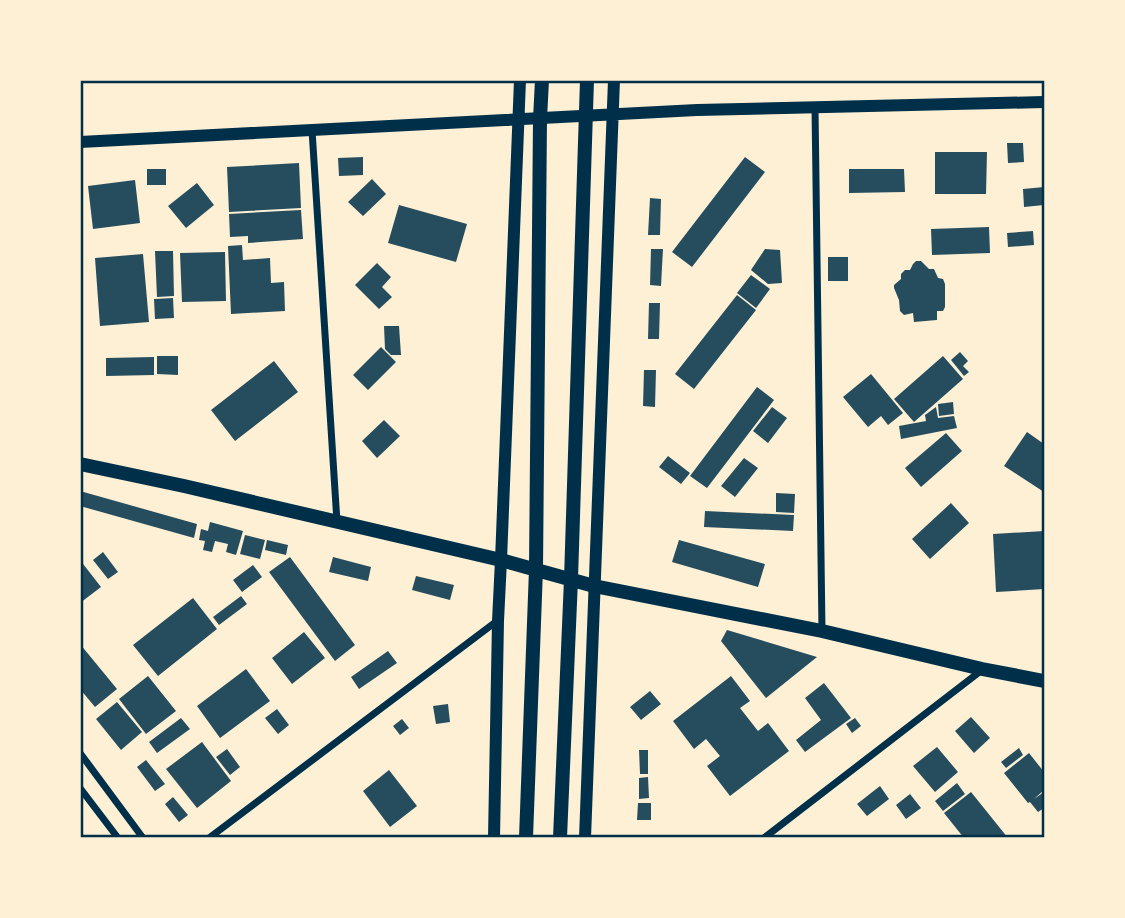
<svg xmlns="http://www.w3.org/2000/svg" width="1125" height="918" viewBox="0 0 1125 918" font-family="Montserrat,sans-serif">
  <style>
    .building { fill: #264d5e }
    .lines { fill: none; stroke-linecap: round; stroke-linejoin: round }
    .minor { stroke: #003049; stroke-width: 7 }
    .tertiary { stroke: #003049; stroke-width: 12 }
    .secondary { stroke: #003049; stroke-width: 14 }
    .neatline { fill: none; stroke: #003049; stroke-width: 2.5 }
  </style>
  <rect width="100%" height="100%" fill="#fdf0d5"/>
  <path class="building" d="M1007 143H1023L1024 162 1008 163Z
    M935 152H987L986 194H935Z
    M363 157V175L339 176 338 158Z
    M745 157 765 172 692 267 672 252Z
    M299 163 301 208 229 212 227 167Z
    M147 169H166V185H147Z
    M849 169H904L905 192 849 193Z
    M372 179 386 194 363 216 348 202Z
    M135 180 140 223 93 229 88 186Z
    M197 183 214 205 186 228 168 206Z
    M1044 187V205L1024 207 1023 189Z
    M650 198 661 199 660 235H648Z
    M399 205 467 224 456 262 388 243Z
    M301 210 303 239 248 243V236L230 237 229 214Z
    M989 227 990 253 932 255 931 229Z
    M1033 231 1034 245 1008 247 1007 233Z
    M242 245 243 260 270 258 271 283 284 282 285 311 231 314 228 246Z
    M651 249H663L661 286 650 285Z
    M765 249 780 250 782 283 768 284 751 270Z
    M155 251H173L174 296 157 297Z
    M225 252 226 301 182 302 180 253Z
    M143 254 149 322 100 326 95 258Z
    M828 257H848V281H828Z
    M916 261H921L929 269H934L938 278 943 279 945 284V307L943 311H937V320L914 322 913 313 904 315 900 311 899 300 894 288V285L901 279V274L905 270H910L913 264Z
    M377 263 391 277 382 287 392 297 379 309 355 285Z
    M751 275 770 289 756 308 737 293Z
    M737 295 756 310 694 389 675 374Z
    M173 298 174 318 155 319 154 299Z
    M649 303H660L659 339H648Z
    M384 326H399L401 355H391L385 349Z
    M381 347 396 362 368 390 353 375Z
    M960 352 968 361 963 366 969 372 964 376 951 360Z
    M157 356H178V375L157 374Z
    M943 356 963 379 914 422 894 399Z
    M154 357V375L106 376V358Z
    M274 361 298 392 235 441 211 410Z
    M644 370H656L655 407 643 406Z
    M871 374 903 413 888 425 881 416 868 427 843 397Z
    M757 387 774 400 707 488 690 476Z
    M953 402 954 414 939 416 938 404Z
    M772 407 787 418 768 443 753 431Z
    M936 407 938 418 954 416 957 428 901 439 899 426 926 421 925 415Z
    M384 420 400 436 377 458 362 441Z
    M1027 432 1044 444V492L1004 466Z
    M946 433 962 451 921 487 905 468Z
    M668 456 690 473 681 484 659 467Z
    M744 458 758 468 735 497 721 486Z
    M80 491 197 524 194 538 80 506Z
    M776 493 795 494 794 513 776 512Z
    M951 503 969 523 930 559 912 539Z
    M705 511 794 515 793 531 704 527Z
    M210 522 243 531 236 555 226 552 228 544 215 541 212 552 203 550 205 541 199 540 201 529 208 531Z
    M1044 531V589L996 592 993 534Z
    M245 535 265 540 260 559 240 554Z
    M267 540 288 545 286 555 265 550Z
    M679 540 765 564 758 587 672 562Z
    M103 552 118 572 108 579 93 560Z
    M290 557 355 645 335 661 269 572Z
    M333 557 371 567 368 581 329 572Z
    M80 560 101 587 80 603Z
    M253 565 262 577 242 592 233 580Z
    M416 576 454 585 450 600 412 590Z
    M241 596 247 604 219 625 213 617Z
    M193 598 217 629 158 676 133 645Z
    M727 630 817 657 766 698 721 641Z
    M304 632 325 658 292 684 272 658Z
    M80 644 117 689 95 707 80 689Z
    M388 651 397 663 359 689 351 677Z
    M246 669 270 701 220 738 197 706Z
    M148 676 176 711 146 734 119 699Z
    M731 676 750 701 740 708 758 731 768 723 789 751 730 796 707 766 720 756 706 739 694 749 673 721Z
    M824 683 851 718 805 752 796 740 821 720 805 698Z
    M650 691 661 704 641 720 630 707Z
    M117 702 142 732 121 750 96 719Z
    M448 704 450 722 436 724 433 706Z
    M277 709 289 725 278 734 265 718Z
    M971 717 990 738 974 753 955 731Z
    M181 718 190 729 157 753 149 742Z
    M855 718 861 726 852 733 846 724Z
    M402 719 409 728 400 735 393 726Z
    M202 742 231 781 197 808 166 769Z
    M937 747 958 772 935 792 913 766Z
    M1019 748 1023 755 1006 768 1001 762Z
    M227 749 240 767 230 775 216 757Z
    M639 750H648V774H640Z
    M1029 753 1044 772V790L1034 799 1044 792V808L1038 812 1030 802 1028 803 1004 773Z
    M146 760 165 784 155 791 137 767Z
    M389 770 417 806 390 827 363 791Z
    M648 777 649 798 639 799V778Z
    M957 783 965 794 943 811 935 801Z
    M880 786 889 799 867 816 857 804Z
    M971 792 1008 838H964L944 813Z
    M910 794 921 808 906 819 896 805Z
    M173 797 188 815 179 822 165 804Z
    M638 803H651V820H637Z"/>
  <g class="lines">
    <path class="minor" d="M815 107 822 631
      M312 130 337 522
      M80 753 143 838
      M80 788 118 838
      M209 838 497 621
      M764 838 982 670"/>
    <path class="tertiary" d="M80 142 697 110 1044 102
      M494 838 498 621 501 560 520 80
      M585 838 614 80"/>
    <path class="secondary" d="M80 464 184 486 501 560 594 586 822 631 982 669 1044 681
      M526 838 536 569 540 119 542 80
      M560 838 571 579 587 80"/>
  </g>
  <rect width="1125" height="918" fill="none" stroke="#fdf0d5" stroke-width="164"/>
  <rect x="82" y="82" width="961" height="754" class="neatline"/>
</svg>
